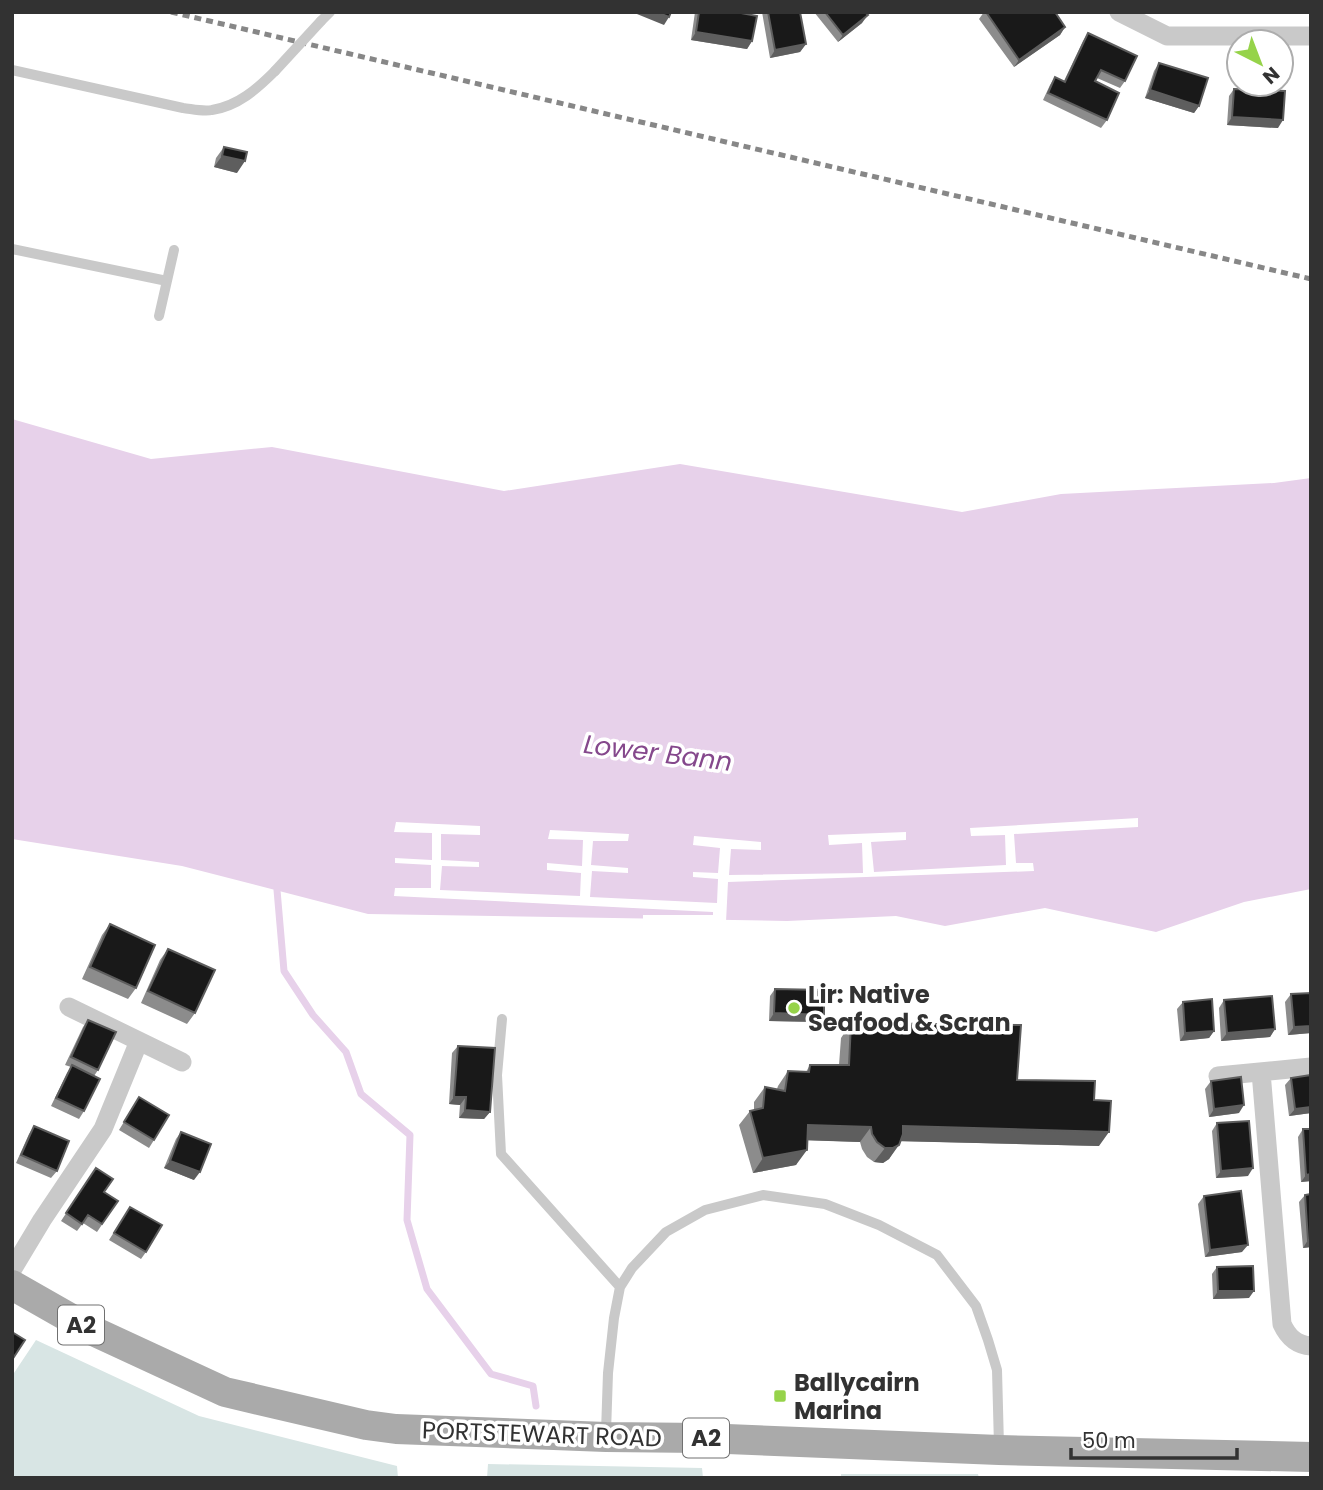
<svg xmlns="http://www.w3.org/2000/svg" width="1323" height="1490" viewBox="0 0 1323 1490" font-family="Poppins,sans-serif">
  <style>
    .green { fill: #d8e5e4 }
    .water { fill: #e7d1ea }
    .pier { fill: #fff }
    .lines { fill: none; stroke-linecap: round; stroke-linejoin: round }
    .stream { stroke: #e7d1ea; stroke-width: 7 }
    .lane { stroke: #c9c9c9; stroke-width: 10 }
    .street { stroke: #c9c9c9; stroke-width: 19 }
    .primary { stroke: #aaa; stroke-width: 30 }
    .rail { stroke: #878787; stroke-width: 5; stroke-dasharray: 7 5; stroke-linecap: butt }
    .lane-bridge { stroke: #c9c9c9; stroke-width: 10 }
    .wall { fill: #8c8c8c }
    .shaded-wall { fill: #5e5e5e }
    .building { fill: #191919; stroke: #5e5e5e; stroke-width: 2 }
    .poi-dot { fill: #96d34a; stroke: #fff; stroke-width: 2.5 }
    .labels { text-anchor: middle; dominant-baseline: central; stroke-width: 7; stroke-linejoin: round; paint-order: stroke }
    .shield { fill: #fff; stroke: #707070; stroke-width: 2 }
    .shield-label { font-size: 23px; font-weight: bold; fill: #323232 }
    .poi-label { font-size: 24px; font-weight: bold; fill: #323232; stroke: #fff; text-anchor: start }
    .street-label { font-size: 24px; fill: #323232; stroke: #fff }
    .water-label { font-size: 26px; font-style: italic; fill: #85488c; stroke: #fff }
  </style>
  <rect width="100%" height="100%" fill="#fff"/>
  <path class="green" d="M36 1340 199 1416 397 1466 398 1478H12V1376Z
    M488 1464 702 1468 703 1478H487Z
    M841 1474H978L979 1478H841Z"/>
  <path class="water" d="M12 419 151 459 272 447 504 491 680 464 962 512 1061 494 1274 483 1311 478V889L1244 902 1156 932 1045 908 945 926 896 916 787 921 368 914 182 866 12 839Z"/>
  <path class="pier" d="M1138 818V827L1014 834 1016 863H1033L1034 871 728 882 726 922H643V915H713V912L394 896 395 888H431V865L395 863V858L432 860V833L394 832 396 822 480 826V835L441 834V860L479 862V867L442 866 440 890 580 896 581 873 547 870V863L582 866 583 840 548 839 550 830 629 834 628 841H593L591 865 628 868V873L592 871 590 897 717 903 718 879 693 877V872L718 873 720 848 693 845 694 836 761 842V850L731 849 729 875 863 873 862 843 829 845 828 835 906 832V840L871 842 874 872 1006 865 1005 835 971 836 970 828Z"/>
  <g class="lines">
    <path class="stream" d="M279 882 277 890 284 971 313 1015 346 1052 361 1094 410 1135 407 1220 427 1289 491 1374 533 1386 536 1406"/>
    <path class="lane" d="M321 21 330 12
      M12 70 183 108C192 109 204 112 212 110 238 106 257 89 275 71
      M12 249 167 281
      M159 316 174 250
      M502 1019 497 1075 501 1154 620 1287
      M606 1432 608 1373 614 1318 620 1287 632 1268 666 1232 705 1210 763 1195 825 1204 879 1225 937 1255 976 1306 988 1340 997 1370 999 1446"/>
    <path class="street" d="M1119 12 1167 36H1311
      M69 1007 182 1062
      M1261 1072 1282 1324C1288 1337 1296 1345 1311 1346
      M1218 1076 1311 1067
      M12 1270 42 1220 103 1129 139 1041"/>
    <path class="primary" d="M12 1285 91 1330 225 1392 366 1425 396 1429 606 1437 703 1438 999 1450 1311 1457"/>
    <path class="rail" d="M171 12 1311 279"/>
    <path class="lane-bridge" d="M275 71 321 21"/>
  </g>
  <path class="wall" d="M695 12H736L752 41 747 49 691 40Z
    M762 12H800L806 44 800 52 770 58Z
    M814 12H865L862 23 838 42Z
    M984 12H1046L1065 27 1060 35 1014 67 979 19Z
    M1088 33 1125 81 1120 88 1097 78 1095 81 1107 120 1101 128 1043 100 1050 85 1055 77 1064 81 1083 41Z
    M1159 63 1199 106 1194 113 1145 98 1154 71Z
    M1234 89 1278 128 1227 125 1229 96Z
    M224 147 237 173 214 167 216 158Z
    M110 924 136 988 128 999 82 979 102 935Z
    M168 949 195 1013 187 1024 141 1003 160 960Z
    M775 989 819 1022 769 1021 770 996Z
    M1291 994 1311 1033 1288 1035 1285 1002Z
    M1224 1000 1275 1029 1270 1037 1221 1041 1219 1008Z
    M1183 1002 1214 1031 1209 1038 1180 1041 1177 1009Z
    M88 1020 98 1070 94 1076 84 1111 79 1119 51 1106 67 1073 71 1067 65 1065 83 1027Z
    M851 1023 1017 1080 1094 1100 1099 1146 900 1141 889 1159 883 1163 874 1162 867 1157 862 1149 860 1142 807 1140 796 1165 753 1173 739 1125 750 1111 754 1110V1102L765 1087 777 1089 778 1086 788 1071 806 1072 810 1065H839L841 1038Z
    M458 1046 490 1112 484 1119 459 1118 460 1105 449 1104 452 1053Z
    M1311 1075V1113L1289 1116 1285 1085 1291 1078Z
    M1211 1081 1239 1113 1209 1117 1205 1089Z
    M139 1097 154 1140 149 1148 119 1130Z
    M1217 1123 1248 1176 1216 1178 1212 1131Z
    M34 1126 57 1171 51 1178 16 1163 29 1134Z
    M1303 1129H1311V1181L1301 1182 1298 1137Z
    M181 1132 194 1180 164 1168 176 1139Z
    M96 1168 104 1192 118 1201 97 1232 83 1223 77 1231 61 1221Z
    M1305 1195 1311 1247 1303 1248 1299 1202Z
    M1204 1196 1242 1252 1205 1257 1198 1204Z
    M130 1207 146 1252 141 1259 109 1240Z
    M1217 1267 1249 1298 1213 1299 1212 1274Z"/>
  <path class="shaded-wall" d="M632 12H656L669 17 664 25Z
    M868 15 862 23 838 42 843 35Z
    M1065 27 1060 35 1014 67 1019 60Z
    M696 32 752 41 747 49 691 40Z
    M806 44 800 52 770 58 775 50Z
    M1150 90 1199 106 1194 113 1145 98Z
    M1232 117 1283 120 1278 128 1227 125Z
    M222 156 245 161 237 173 214 167Z
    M774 1013 824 1015 819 1022 769 1021Z
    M1311 1026V1033L1288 1035 1294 1027Z
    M1275 1029 1270 1037 1221 1041 1227 1033Z
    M1214 1031 1209 1038 1180 1041 1185 1033Z
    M454 1097H466L460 1105 449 1104Z
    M1244 1105 1239 1113 1209 1117 1214 1109Z
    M1311 1107V1113L1289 1116 1295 1109Z
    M465 1110 490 1112 484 1119 459 1118Z
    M808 1125 871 1127 860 1142 797 1140Z
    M903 1126 1109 1132 1099 1146 893 1141Z
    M899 1145 889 1159 883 1163 874 1162 885 1148Z
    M807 1150 796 1165 753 1173 763 1158Z
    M170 1161 200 1172 194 1180 164 1168Z
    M1253 1168 1248 1176 1216 1178 1221 1171Z
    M1311 1174V1181L1301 1182 1306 1175Z
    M1308 1240H1311V1247L1303 1248Z
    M1248 1245 1242 1252 1205 1257 1210 1250Z
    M1218 1291H1254L1249 1298 1213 1299Z"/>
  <path class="building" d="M656 12H671L669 17Z
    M699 12H736L757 16 752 41 696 32Z
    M768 12H800L806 44 775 50Z
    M825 12H865L868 15 843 35Z
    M986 12H1055L1065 27 1019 60Z
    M1088 33 1137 56 1125 81 1101 70 1095 81 1119 93 1107 120 1048 93 1055 77 1065 82Z
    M1159 63 1208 78 1199 106 1150 90Z
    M1234 89 1285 91 1283 120 1232 117Z
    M224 147 247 152 245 161 222 156Z
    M110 924 155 945 136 988 90 967Z
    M168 949 215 970 195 1013 148 991Z
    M775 989 824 990V1015L774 1013Z
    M1311 993V1026L1294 1027 1291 994Z
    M1272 996 1275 1029 1227 1033 1224 1000Z
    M1212 999 1214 1031 1185 1033 1183 1002Z
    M88 1020 116 1032 98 1070 71 1057Z
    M851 1023 1021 1025 1017 1080 1095 1081 1094 1100 1111 1101 1109 1132 903 1126V1134L899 1145 893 1148H885L877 1142 872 1134 871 1127 808 1125 807 1150 763 1158 750 1111 763 1108 765 1087 785 1091 788 1071 809 1072 810 1065H849Z
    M458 1046 495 1048 490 1112 465 1110 466 1097H454Z
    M72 1065 100 1079 84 1111 56 1098Z
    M1311 1075V1107L1295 1109 1291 1078Z
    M1241 1077 1244 1105 1214 1109 1211 1081Z
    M139 1097 169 1115 154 1140 124 1122Z
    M1249 1121 1253 1168 1221 1171 1217 1123Z
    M34 1126 69 1141 57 1171 21 1155Z
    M1303 1129H1311V1174L1306 1175Z
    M181 1132 211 1144 200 1172 170 1161Z
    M96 1168 113 1179 104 1192 118 1201 102 1224 88 1215 82 1224 66 1213Z
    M1241 1191 1248 1245 1210 1250 1204 1196Z
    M1311 1194V1240H1308L1305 1195Z
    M130 1207 162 1225 146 1252 114 1233Z
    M1253 1266 1254 1291H1218L1217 1267Z
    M12 1332 25 1340 12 1360Z"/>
  <g class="poi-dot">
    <circle cx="794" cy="1008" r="7"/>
    <rect x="773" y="1389" width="14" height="14" rx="3.5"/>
  </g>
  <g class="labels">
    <g class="shield">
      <rect x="58" y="1305.5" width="46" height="39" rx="5"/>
      <rect x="683" y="1418.5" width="46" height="39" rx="5"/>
    </g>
    <g class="shield-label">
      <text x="81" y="1325">A2</text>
      <text x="706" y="1438">A2</text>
    </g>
    <g class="poi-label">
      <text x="808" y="994">Lir: Native<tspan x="808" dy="28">Seafood &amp; Scran</tspan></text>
      <text x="794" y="1382">Ballycairn<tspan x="794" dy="28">Marina</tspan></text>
    </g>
    <g class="street-label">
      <text transform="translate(542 1434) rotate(2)">PORTSTEWART ROAD</text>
    </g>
    <g class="water-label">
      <text transform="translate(658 753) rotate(7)">Lower Bann</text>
    </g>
  </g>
  <rect width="1323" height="1490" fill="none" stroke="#323232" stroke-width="28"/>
  <g transform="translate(1260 63) rotate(138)"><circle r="33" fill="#ffffff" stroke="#adadad" stroke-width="2"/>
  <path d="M0-5L12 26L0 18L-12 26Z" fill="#96d34a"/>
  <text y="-10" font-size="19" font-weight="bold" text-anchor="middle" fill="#323232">N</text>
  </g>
  <path d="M1071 1448v10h166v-10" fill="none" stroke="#323232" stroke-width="3.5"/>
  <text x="1082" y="1448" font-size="21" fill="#323232" stroke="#ffffff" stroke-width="5" paint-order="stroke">50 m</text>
</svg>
